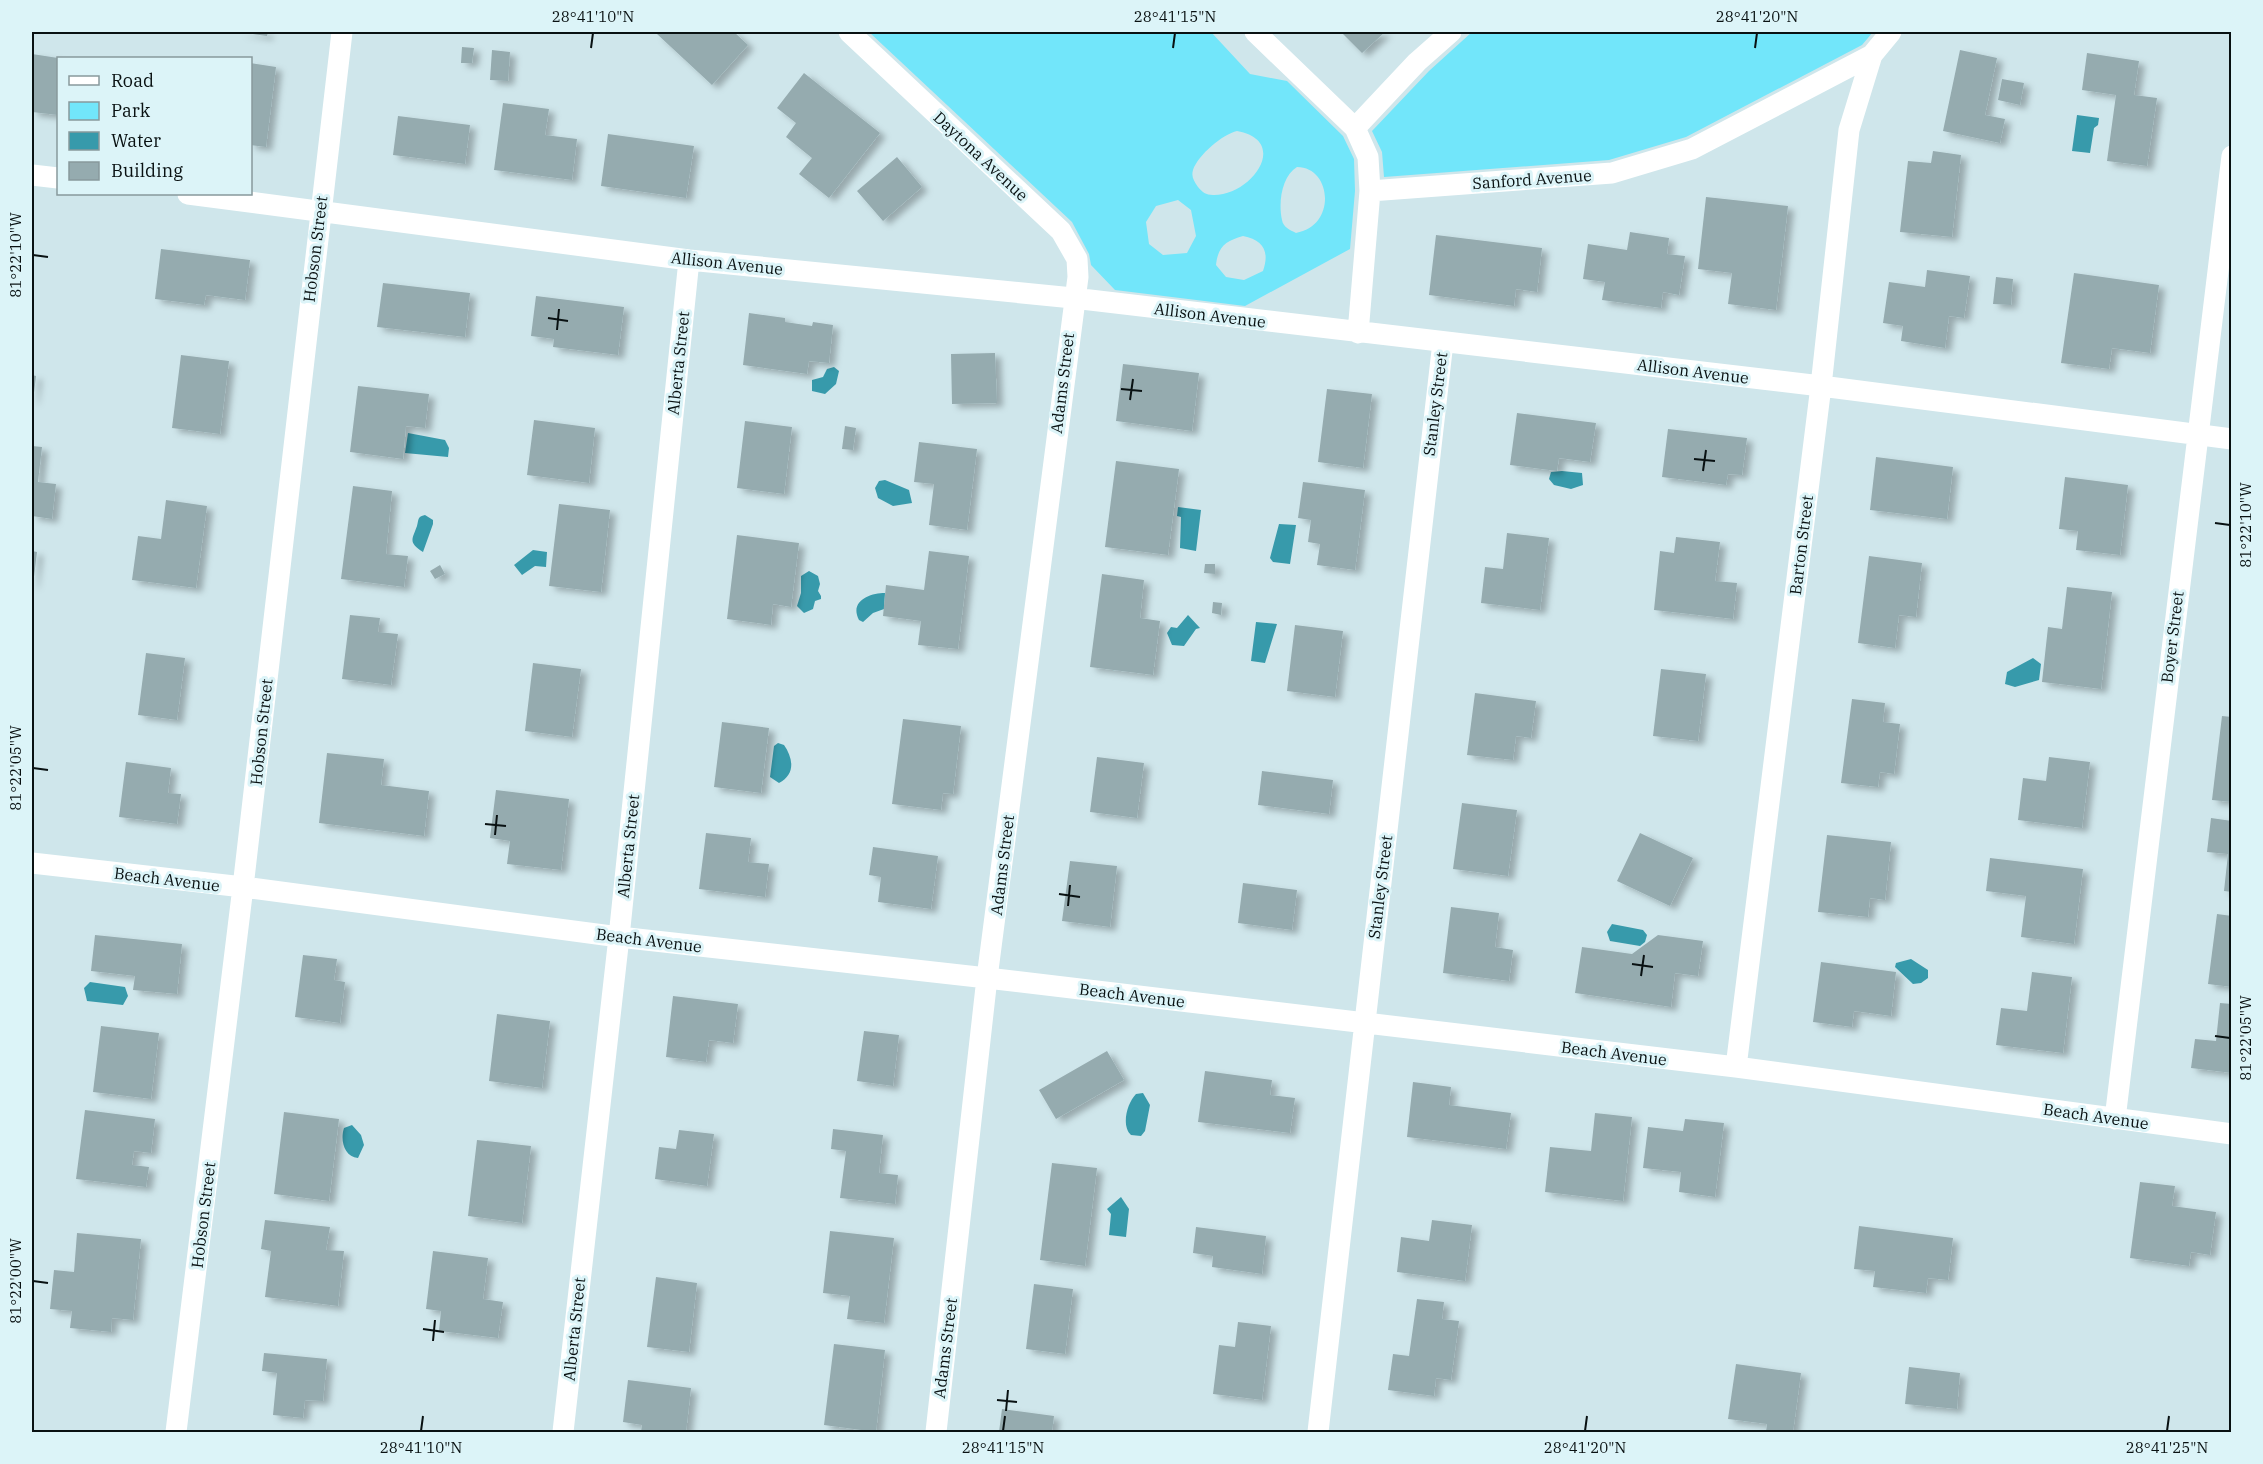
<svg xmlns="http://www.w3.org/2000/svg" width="2263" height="1464" viewBox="0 0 2263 1464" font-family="'IBM Plex Serif',serif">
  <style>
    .green { fill: #72e6fa; fill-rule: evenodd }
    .water { fill: #379aab }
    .building { fill: #95abaf; filter: url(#shadow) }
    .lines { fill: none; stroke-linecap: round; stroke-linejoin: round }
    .street { stroke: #fff; stroke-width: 21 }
    .ticks { fill: none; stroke: #091112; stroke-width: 2 }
    .labels { text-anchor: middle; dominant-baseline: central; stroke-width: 6; stroke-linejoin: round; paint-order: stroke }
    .street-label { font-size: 16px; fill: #091112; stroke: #dcf4f8 }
    .neatline { fill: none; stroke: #091112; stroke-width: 2 }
    .ticks-label { font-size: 15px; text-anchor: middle; fill: #091112 }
  </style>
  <defs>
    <filter id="shadow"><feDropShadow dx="6" dy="4" stdDeviation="3" flood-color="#0004"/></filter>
  </defs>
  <rect width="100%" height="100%" fill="#cfe6eb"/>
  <path class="green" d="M869 32H1211L1250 74 1287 81 1343 136 1354 159 1355 191 1350 249 1245 306 1115 290 1091 265 1089 254 1072 222ZM1237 131C1291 141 1251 196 1213 195 1206 195 1202 192 1198 187 1194 181 1191 177 1193 170 1198 155 1223 134 1237 131ZM1297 167C1332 167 1337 226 1296 233 1290 230 1283 227 1282 220 1278 202 1282 176 1297 167ZM1178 200 1191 210 1196 236 1187 253 1163 255 1149 244 1146 222 1156 206ZM1243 236C1263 240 1270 251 1263 271L1244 280 1226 277 1216 265C1218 246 1226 241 1243 236Z
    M1472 32H1873L1862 45 1686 137 1609 160 1384 177 1382 152 1372 131 1429 71Z"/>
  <path class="water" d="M2077 115 2099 118 2098 125 2094 128 2090 153 2072 151Z
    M834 367 839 371 836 384 825 394 812 391V380L823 377 827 369Z
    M408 433 445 440 449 448 448 457 405 453Z
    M1562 471 1582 473 1583 485 1571 489 1554 485 1549 479 1551 472Z
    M885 480 909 490 912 503 893 506 878 498 875 488 879 481Z
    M1178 507 1201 510 1196 551 1180 548 1181 517 1177 516Z
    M425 515 433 520V524L423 552C408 542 412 540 417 526 419 519 417 517 425 515Z
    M1279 524 1296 525 1290 564 1273 562 1270 558Z
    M533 550 547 552 546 567 535 566 522 575 514 565Z
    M809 571 818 576 820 584 818 591 821 596V599L815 601 813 609 804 613 797 606 801 593V576Z
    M885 593 884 609 873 613 863 622 859 620C849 601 870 593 885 593Z
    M1188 615 1200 628 1196 629 1184 646 1172 645 1167 633 1171 627 1177 628Z
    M1256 622 1277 624 1265 663 1251 661Z
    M2033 658 2041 664 2039 680 2015 687 2005 684 2007 672Z
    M778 743 784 745C793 758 796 774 779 783L770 777 774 746Z
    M1612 924 1643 930 1647 935 1645 942 1640 946 1610 941 1607 932Z
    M1911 959 1928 970V978L1921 983 1913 984 1895 967 1896 963Z
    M90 982 125 987 128 996 123 1005 87 1001 84 988Z
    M1143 1093 1150 1105 1145 1131 1141 1136 1131 1135C1121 1126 1127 1103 1136 1094Z
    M352 1125 361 1135 364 1145 358 1158C344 1157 340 1140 344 1128Z
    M1121 1197 1129 1209 1126 1237 1109 1235 1111 1214 1107 1209Z"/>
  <path class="building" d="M238 32H268L267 36Z
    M659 32H734L748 45 712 85 657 34Z
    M1341 32H1385L1362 53Z
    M462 47 474 48 472 63H461Z
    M492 50 510 52 508 81 490 80Z
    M1960 50 1997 58 1985 115 2005 119 2000 143 1943 131Z
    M2087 53 2139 61 2134 95 2157 98 2147 166 2107 161 2116 95 2082 90Z
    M32 54 58 58V115L32 112Z
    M250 63 276 67 266 147 250 145Z
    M804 73 880 133 829 198 799 174 812 158 786 137 796 123 777 108Z
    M2002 79 2024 83 2020 105 1998 100Z
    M503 103 549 109 545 135 577 139 572 180 494 170Z
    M398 116 470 125 465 164 393 155Z
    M608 134 694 146 686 198 601 186Z
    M1933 151 1961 155 1952 237 1900 232 1908 161 1931 163Z
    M897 157 922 187 883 221 857 191Z
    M1706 197 1788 206 1776 310 1728 304 1732 273 1698 269Z
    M1630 232 1669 238 1667 254 1685 256 1679 295 1663 292 1661 308 1602 300 1605 282 1583 279 1588 244 1627 250Z
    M1436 235 1542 248 1537 292 1516 289 1514 306 1429 295Z
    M161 249 250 260 245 300 206 295 204 305 155 299Z
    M1927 270 1970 276 1964 318 1949 316 1945 348 1901 341 1903 326 1883 323 1889 282 1925 287Z
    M2074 273 2159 285 2150 353 2112 348 2109 369 2061 363Z
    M1996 277 2013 279 2011 305 1993 304Z
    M383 283 470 293 465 337 377 327Z
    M536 296 624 307 618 355 553 347 554 339 531 336Z
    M749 313 785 318V322L812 326 813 322 833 325 829 363 809 361 807 374 743 365Z
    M995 353 997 403 952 404 951 354Z
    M181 355 229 361 220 434 172 428Z
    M1123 364 1199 373 1192 431 1116 421Z
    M32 375 36 376 33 401H32Z
    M358 386 429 394 425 428 406 426 403 459 350 452Z
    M1327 389 1372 394 1363 468 1318 462Z
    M1517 413 1596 423 1590 462 1559 458 1557 471 1510 465Z
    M534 420 595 428 589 483 527 475Z
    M745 421 792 427 784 494 737 488Z
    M845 426 856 428 853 450 842 449Z
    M1668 429 1747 438 1742 475 1728 474 1726 485 1662 477Z
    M919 442 977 449 967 530 929 525 934 484 914 482Z
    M32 446 42 447 38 482 56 484 52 519 32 516Z
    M1876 457 1953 467 1947 519 1870 510Z
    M1116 461 1179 469 1168 555 1105 547Z
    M2065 477 2128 485 2120 555 2076 550 2078 531 2059 529Z
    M1303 482 1365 490 1355 570 1317 565 1320 544 1308 542 1311 520 1298 518Z
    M353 486 392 491 386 554 408 556 404 587 341 579Z
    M166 500 207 506 196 588 132 580 138 536 161 539Z
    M559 504 610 510 601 592 549 586Z
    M1507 533 1549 538 1540 610 1481 603 1485 567 1503 569Z
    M737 535 799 543 791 607 773 604 771 625 727 619Z
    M1676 537 1720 542 1715 581 1737 583 1733 619 1654 610 1660 551 1674 553Z
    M32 551 37 552 33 585H32Z
    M929 551 969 556 958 649 918 645 921 621 883 616 886 585 924 590Z
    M1869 556 1922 563 1916 617 1899 615 1895 648 1858 643Z
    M1205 564H1215V574L1204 573Z
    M440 565 445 574 435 579 430 571Z
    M1102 574 1144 580 1140 618 1160 621 1153 675 1090 667Z
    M2067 587 2112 592 2101 689 2042 682 2048 627 2062 629Z
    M1213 602 1222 603 1221 615 1212 613Z
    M350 615 380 618 378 632 398 634 391 685 342 679Z
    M1295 625 1343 631 1335 697 1287 691Z
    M146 653 185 658 177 720 138 715Z
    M533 663 581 669 572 737 525 731Z
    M1661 669 1706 674 1698 741 1653 736Z
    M1475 693 1536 701 1531 738 1516 736 1513 760 1467 755Z
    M1852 699 1885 703 1883 722 1900 724 1894 774 1880 772 1878 787 1841 783Z
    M2222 716 2232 717V802L2212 800Z
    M903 719 961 726 953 794 943 793 941 810 892 804Z
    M722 722 769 728 761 793 714 787Z
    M327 753 384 759 381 785 429 791 424 836 319 823Z
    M1097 757 1144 763 1137 818 1090 812Z
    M2049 757 2090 762 2082 828 2018 820 2023 778 2046 781Z
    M126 762 171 768 168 793 181 794 177 824 119 817Z
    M1262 771 1333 780 1329 814 1258 805Z
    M496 790 569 799 561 870 507 864 510 841 490 838Z
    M1462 803 1517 810 1508 876 1453 869Z
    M2211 818 2232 821V892L2224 891 2228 854 2207 852Z
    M706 833 751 838 748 862 769 864 765 897 699 889Z
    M1640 833 1693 858 1670 906 1617 881Z
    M1827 835 1891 842 1885 900 1870 898 1868 917 1818 912Z
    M873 847 938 856 931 909 878 902 881 877 869 875Z
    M1990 858 2083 869 2074 944 2021 937 2026 896 1986 891Z
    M1070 861 1117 866 1110 927 1062 921Z
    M1243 883 1297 890 1292 930 1238 923Z
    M1451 907 1499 913 1495 947 1513 950 1509 981 1443 973Z
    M2217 914 2232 916V987L2208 984Z
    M95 935 182 944 177 994 133 990 135 976 91 971Z
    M1658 935 1703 941 1698 976 1675 973 1671 1007 1575 993 1582 947 1632 954Z
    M303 955 337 959 334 980 345 982 340 1023 295 1017Z
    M1821 962 1896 972 1891 1016 1854 1011 1852 1027 1813 1022Z
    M2032 972 2072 977 2063 1053 1996 1045 2001 1008 2027 1011Z
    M673 996 738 1004 733 1043 709 1040 706 1062 666 1057Z
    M2220 1003 2232 1004V1073L2191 1068 2195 1039 2216 1041Z
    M497 1014 550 1021 542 1088 489 1081Z
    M101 1026 159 1033 151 1099 93 1092Z
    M864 1031 899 1035 893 1086 857 1081Z
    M1107 1051 1124 1080 1056 1119 1039 1090Z
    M1205 1071 1272 1080 1270 1095 1295 1098 1290 1133 1198 1122Z
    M1413 1082 1451 1087 1449 1105 1511 1113 1506 1149 1407 1137Z
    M85 1110 155 1119 151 1153 134 1151 132 1165 149 1167 146 1187 76 1179Z
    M284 1112 339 1119 329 1201 274 1194Z
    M1595 1113 1632 1117 1623 1201 1545 1192 1550 1147 1591 1151Z
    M1685 1119 1724 1123 1715 1197 1679 1192 1681 1172 1643 1168 1648 1127 1683 1131Z
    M833 1129 883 1135 879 1173 898 1175 895 1204 840 1198 846 1151 831 1149Z
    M679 1130 714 1134 707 1186 655 1179 659 1147 676 1149Z
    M477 1140 531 1146 522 1223 468 1216Z
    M1052 1163 1097 1168 1085 1266 1040 1260Z
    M2140 1182 2175 1186 2172 1206 2216 1212 2210 1255 2191 1252 2189 1266 2130 1258Z
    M265 1220 330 1227 326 1250 344 1251 338 1306 265 1297 271 1251 261 1249Z
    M1432 1220 1472 1225 1465 1281 1397 1272 1401 1237 1429 1241Z
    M1859 1226 1953 1238 1948 1280 1928 1278 1926 1293 1873 1287 1875 1271 1854 1269Z
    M1196 1227 1266 1236 1262 1274 1212 1267 1213 1256 1193 1253Z
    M830 1231 894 1238 884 1323 847 1319 850 1296 823 1293Z
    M77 1233 141 1239 133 1320 112 1318 111 1332 70 1328 72 1311 50 1309 54 1270 74 1272Z
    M433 1251 488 1258 483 1299 503 1302 498 1338 439 1331 441 1311 426 1309Z
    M656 1277 697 1283 689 1352 647 1347Z
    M1034 1284 1073 1289 1065 1354 1026 1349Z
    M1417 1299 1444 1302 1442 1319 1459 1321 1451 1380 1436 1378 1434 1396 1388 1390 1393 1354 1409 1356Z
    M1238 1322 1271 1326 1262 1400 1213 1394 1219 1345 1235 1347Z
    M834 1344 885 1350 876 1432 824 1425Z
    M264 1353 327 1359 323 1401 305 1400 303 1418 273 1415 277 1373 262 1371Z
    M1736 1364 1801 1373 1793 1432H1766L1767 1424 1728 1419Z
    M1909 1367 1960 1373 1957 1409 1905 1404Z
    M628 1380 691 1388 686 1432H641L642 1425 623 1422Z
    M1002 1409 1054 1416 1052 1432H999Z"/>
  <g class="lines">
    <path class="street" d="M849 32 1061 231 1077 259 1078 277 987 978 936 1432
      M1255 32 1355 128 1368 157 1370 191 1358 333
      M1355 128 1417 62 1451 32
      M32 175 58 178
      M1370 191 1612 173 1692 149 1872 55
      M188 194 689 260 1073 298 1821 386 2232 439
      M32 863 243 887 619 937 987 978 1736 1067 2232 1134
      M1736 1067 1821 386 1849 130 1872 55 1891 32
      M2115 1119 2232 156
      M176 1432 243 887 342 32
      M563 1432 619 937 689 260
      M1318 1432 1443 342"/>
  </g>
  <path class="ticks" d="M591 48 593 33M1173 48 1175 33M1755 48 1757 33M33 255 48 257M548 318 568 321M557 330 559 309M1121 389 1142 391M1130 400 1133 379M1694 459 1715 461M1703 471 1706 450M2215 523 2230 525M33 768 48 770M485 824 506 826M495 835 497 815M1059 894 1080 897M1068 906 1070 885M1632 964 1653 967M1641 976 1644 955M2215 1036 2230 1038M33 1281 48 1283M423 1329 444 1332M433 1341 435 1320M997 1400 1017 1402M1006 1411 1008 1390M421 1431 423 1416M1003 1431 1005 1416M1585 1431 1587 1416M2167 1431 2169 1416"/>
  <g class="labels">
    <g class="street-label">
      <text transform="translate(981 156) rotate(43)">Daytona Avenue</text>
      <text transform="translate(1532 179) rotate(-4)">Sanford Avenue</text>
      <text transform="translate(315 249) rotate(-83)">Hobson Street</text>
      <text transform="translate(727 263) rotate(6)">Allison Avenue</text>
      <text transform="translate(1210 315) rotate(7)">Allison Avenue</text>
      <text transform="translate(678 363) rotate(-84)">Alberta Street</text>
      <text transform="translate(1693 371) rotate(7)">Allison Avenue</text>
      <text transform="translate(1062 383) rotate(-83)">Adams Street</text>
      <text transform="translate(1435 404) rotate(-83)">Stanley Street</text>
      <text transform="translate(1801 545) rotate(-83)">Barton Street</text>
      <text transform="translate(2172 637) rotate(-83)">Boyer Street</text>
      <text transform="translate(261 732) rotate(-84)">Hobson Street</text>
      <text transform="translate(628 846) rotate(-84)">Alberta Street</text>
      <text transform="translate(1002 865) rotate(-83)">Adams Street</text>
      <text transform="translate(167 879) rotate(7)">Beach Avenue</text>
      <text transform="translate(1380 887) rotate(-83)">Stanley Street</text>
      <text transform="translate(649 940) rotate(7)">Beach Avenue</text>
      <text transform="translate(1132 995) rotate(7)">Beach Avenue</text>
      <text transform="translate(1614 1053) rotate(7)">Beach Avenue</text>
      <text transform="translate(2096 1116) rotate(8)">Beach Avenue</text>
      <text transform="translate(203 1215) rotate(-83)">Hobson Street</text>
      <text transform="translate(574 1329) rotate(-84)">Alberta Street</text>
      <text transform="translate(945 1348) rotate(-83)">Adams Street</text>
    </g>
  </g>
  <rect width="2263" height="1464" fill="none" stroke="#dcf4f8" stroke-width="66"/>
  <rect x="57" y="57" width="195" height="138" fill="#dcf4f8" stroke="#88999c" stroke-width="1.5"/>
  <rect x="69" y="76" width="30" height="9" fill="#ffffff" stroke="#88999c" stroke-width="1.5"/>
  <text x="111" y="87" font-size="18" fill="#091112">Road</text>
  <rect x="69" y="102" width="30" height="18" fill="#72e6fa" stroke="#88999c" stroke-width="1.5"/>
  <text x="111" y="117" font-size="18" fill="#091112">Park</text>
  <rect x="69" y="132" width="30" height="18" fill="#379aab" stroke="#88999c" stroke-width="1.5"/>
  <text x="111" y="147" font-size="18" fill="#091112">Water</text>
  <rect x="69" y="162" width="30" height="18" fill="#95abaf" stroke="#88999c" stroke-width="1.5"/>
  <text x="111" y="177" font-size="18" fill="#091112">Building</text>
  <rect x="33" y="33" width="2197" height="1398" class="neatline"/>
  <g class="ticks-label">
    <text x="593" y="22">28°41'10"N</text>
    <text x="1175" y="22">28°41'15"N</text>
    <text x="1757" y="22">28°41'20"N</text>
    <text transform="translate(16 255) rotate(-90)" y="5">81°22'10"W</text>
    <text transform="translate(2246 525) rotate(-90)" y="5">81°22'10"W</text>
    <text transform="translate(16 768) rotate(-90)" y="5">81°22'05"W</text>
    <text transform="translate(2246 1038) rotate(-90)" y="5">81°22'05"W</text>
    <text transform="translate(16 1281) rotate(-90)" y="5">81°22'00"W</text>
    <text x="421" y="1453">28°41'10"N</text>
    <text x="1003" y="1453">28°41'15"N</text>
    <text x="1585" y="1453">28°41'20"N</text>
    <text x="2167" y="1453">28°41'25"N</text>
  </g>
</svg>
